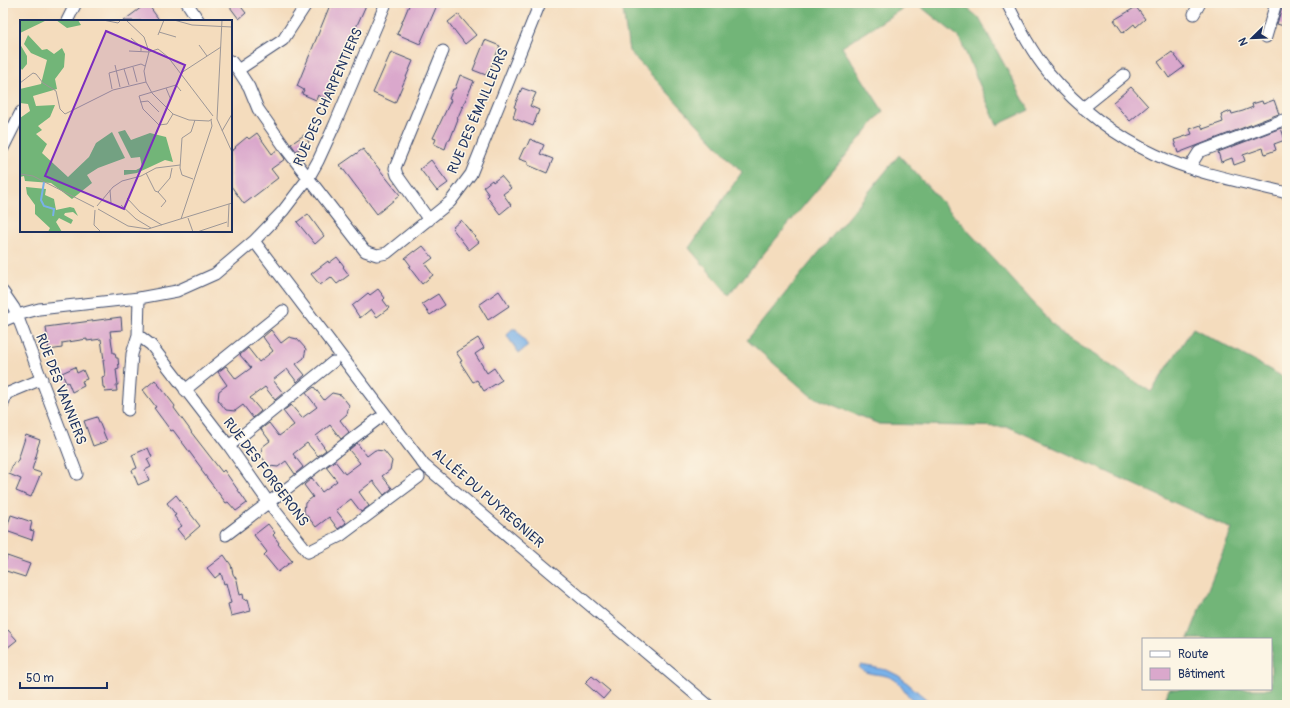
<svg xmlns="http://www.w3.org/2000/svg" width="1290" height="708" viewBox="0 0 1290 708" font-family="Pangolin,sans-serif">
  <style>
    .forest { fill: #72b578; stroke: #46726b }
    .water { fill: #79b1e8; stroke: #4a70a3 }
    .building { fill: #daa8cc }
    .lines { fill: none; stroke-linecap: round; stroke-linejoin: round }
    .street-casing { stroke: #3c496c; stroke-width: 13 }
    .street { stroke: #fff; stroke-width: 11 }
    .labels { text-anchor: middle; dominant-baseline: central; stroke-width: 3; stroke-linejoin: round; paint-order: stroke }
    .street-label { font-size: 14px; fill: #1b2f5e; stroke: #fcf5e5 }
    .inset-river { fill: none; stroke: #79b1e8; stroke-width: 2 }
    .inset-road { fill: none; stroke: #9d9797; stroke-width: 1 }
    .view { fill: #7b2cbf; fill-opacity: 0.15; stroke: #7b2cbf; stroke-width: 2 }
    .inset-edge { fill: none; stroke: #1b2f5e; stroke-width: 2 }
  </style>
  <rect width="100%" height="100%" fill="#fcf5e5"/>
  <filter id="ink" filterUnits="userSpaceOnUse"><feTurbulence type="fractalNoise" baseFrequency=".025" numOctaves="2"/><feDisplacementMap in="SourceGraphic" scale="8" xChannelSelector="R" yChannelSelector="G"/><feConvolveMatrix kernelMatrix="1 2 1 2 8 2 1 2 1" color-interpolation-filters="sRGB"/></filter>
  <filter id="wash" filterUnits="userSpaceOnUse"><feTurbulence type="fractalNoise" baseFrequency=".012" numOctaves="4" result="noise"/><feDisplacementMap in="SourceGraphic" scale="16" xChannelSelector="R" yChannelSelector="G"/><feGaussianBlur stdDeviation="0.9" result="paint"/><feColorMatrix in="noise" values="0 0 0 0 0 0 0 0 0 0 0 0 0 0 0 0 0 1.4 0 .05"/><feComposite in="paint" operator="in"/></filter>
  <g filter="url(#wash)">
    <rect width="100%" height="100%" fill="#f4dcbd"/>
    <path class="forest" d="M622 3H911L842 47 883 111 729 295 689 248 742 172 629 51Z
      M916 3H961L979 18 1029 110 997 125 959 37Z
      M899 155 1061 333 1151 392 1193 328 1287 379V705H1163L1169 689H1271V639H1188L1232 529 1009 427 879 424 811 396 747 340Z"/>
    <path class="water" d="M512 329H516L528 346 519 353 507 336 509 332Z
      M861 665 887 670 899 676 933 705H919C914 701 909 697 905 692 902 688 899 683 895 680 885 672 868 677 859 668Z"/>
    <g id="blocks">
      <path class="building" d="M147 3 160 21H123L134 13Z
        M235 3H238L246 13 239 19 230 7Z
        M335 3H367L335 74 337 75 326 99 318 95 316 100 302 94 304 90 297 86 330 5 333 7Z
        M410 3H438L420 44 397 34Z
        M1283 3H1287V27L1277 24Z
        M1136 7 1145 19 1136 27 1134 24 1123 33 1114 20Z
        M458 14 476 35 465 44 448 22Z
        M485 40 500 46 491 67H490L486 75 473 70Z
        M391 52 413 61 395 103 373 93Z
        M1172 52 1184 67 1169 78 1158 62Z
        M460 75 474 81 457 119H458L450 140H448L445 149 434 144 436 139 433 138 451 100 449 99 453 89H455Z
        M1131 87 1148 106 1130 121 1113 102Z
        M522 88 536 93 530 106 539 110 533 126 513 118 516 108 514 107Z
        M1274 100 1279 114 1276 115 1178 153 1174 140 1192 134 1190 129 1201 125 1203 129 1223 122 1221 115 1231 111 1232 114 1243 111 1253 107 1252 104 1262 101 1263 104Z
        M1281 128 1285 140 1274 144 1276 150 1265 154 1263 148 1243 155 1245 161 1234 165 1232 158 1221 162 1218 152Z
        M257 133 272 154 278 149 285 159 271 169 278 178 244 204 231 186V151L236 148 235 147 247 137 249 139Z
        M304 135 309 142 296 151 291 144Z
        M530 139 544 145 540 154 553 159 547 173 528 165V162L519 159 524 148H526Z
        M363 149 400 195 377 214 340 165Z
        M431 160 448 183 437 191 420 169Z
        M501 176 511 188 503 194 511 205 500 214 487 197 489 195 483 187 492 180 493 182Z
        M308 214 324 236 315 244 297 222Z
        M461 220 479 242 469 250 452 228Z
        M423 246 433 258 425 264 433 275 422 284 409 267 411 266 405 258 414 251 415 252Z
        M337 257 344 266 343 267 349 275 337 284 331 277 320 285 311 274 328 261 329 263Z
        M378 289 385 298 383 300 389 308 377 317 371 309 360 318 352 306 368 293 370 295Z
        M499 291 509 306 488 320 479 305Z
        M438 294 445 305 430 315 422 304Z
        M121 317 122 330 110 331 113 353H115L116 358H118L119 368 116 369 118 385H116L117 391 105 392 104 387H103L102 377 105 376 103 360H104L101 339 87 341V339L62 343V348L49 350 46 327Z
        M271 330 281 343 289 337 297 339 306 349 304 358 296 364 305 375 297 382 287 369 273 380 283 393 275 400 265 387 250 398 261 411 253 418 243 405 235 411 226 410 218 400 219 391 227 385 218 372 226 366 236 379 251 368 240 355 248 348 259 362 273 351 263 337Z
        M478 338 484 348 475 354 487 373 494 368 502 380 484 391 477 380 473 382 460 362 462 361 456 352Z
        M75 367 77 373 83 370 87 379 82 381 84 386 72 392 68 382 66 383 62 373Z
        M155 380 175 406 174 408 191 431V432L222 472 224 470 247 503 236 511 228 502 226 503 201 470 202 469 188 450 173 430 171 431 154 408 156 407 143 390Z
        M314 387 324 400 332 393 341 395 349 405 347 414 340 420 349 432 341 439 330 425 316 436 326 450 318 456 307 443 293 454 303 467 295 474 286 461 278 467 269 466 261 456 262 447 270 441 261 429 269 423 279 436 294 425 283 411 291 405 302 418 317 407 306 393Z
        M97 417 107 441 93 446 84 421Z
        M26 435 40 440 37 449H38L32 470 41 473 31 497 16 491 21 479 9 474 14 462 17 463Z
        M357 443 367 456 375 450 384 451 392 461 390 470 382 476 392 488 384 495 373 481 359 492 369 506 361 512 351 499 336 510 346 523 338 529 329 517 316 527 304 512 305 503 313 497 304 485 312 478 322 492 337 481 326 467 335 461 345 474 360 463 349 450Z
        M148 448 152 457 147 459 151 467 145 470 149 480 138 485 132 470 137 468 132 455Z
        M176 495 200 526 185 539 177 529 182 526 174 516 176 515 167 503Z
        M11 515 32 522 30 530 34 531 32 540 6 531Z
        M268 524 275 533 273 535 279 543 278 544 292 561 278 572 264 555 267 552 254 535Z
        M224 555 231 565 233 574 237 580 240 595 243 594 244 600 248 599 251 611 231 616 228 604 231 603 226 583 224 584 221 573 215 578 207 568Z
        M7 556 30 564 25 577 3 570Z
        M8 630 17 640 7 648 3 644V634Z
        M592 676 610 691 603 699 585 683Z"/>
    </g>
  </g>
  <g filter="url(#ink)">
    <use href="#blocks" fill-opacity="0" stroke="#3c496c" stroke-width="1"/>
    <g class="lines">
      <defs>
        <path id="street" d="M187 3 199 21
          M307 3 283 40 238 70 249 87 258 109 286 149 365 251 377 255 387 253 450 202 471 174 540 3
          M1007 3C1019 27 1032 53 1049 73 1078 107 1115 136 1156 155 1197 174 1244 182 1287 193
          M1194 14 1200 3
          M67 21 76 3
          M1266 37 1276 3
          M231 61 238 70
          M1083 108 1124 75
          M3 148 21 112
          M1189 168 1199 152 1283 120
          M429 220 397 175 395 168 443 51
          M254 241 424 465 708 705
          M3 292 14 308 17 315 3 321
          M139 298 138 335 151 345 229 446 269 503 308 552 340 536 419 477
          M185 390 283 311
          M3 404 6 394 42 379
          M128 410 132 354 138 335
          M229 446 333 362
          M77 474 17 315 39 309 139 298 177 291 215 274 254 241 283 211 309 177 318 161 335 124 386 3
          M226 535 378 419"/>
      </defs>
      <use href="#street" class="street-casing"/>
      <use href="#street" class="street"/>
    </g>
  </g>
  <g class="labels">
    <g class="street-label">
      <text transform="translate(328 97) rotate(-66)">RUE DES CHARPENTIERS</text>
      <text transform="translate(478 111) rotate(-67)">RUE DES ÉMAILLEURS</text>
      <text transform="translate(61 389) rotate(69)">RUE DES VANNIERS</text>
      <text transform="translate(266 472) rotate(53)">RUE DES FORGERONS</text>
      <text transform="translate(488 498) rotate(41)">ALLÉE DU PUYREGNIER</text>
    </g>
  </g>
  <g transform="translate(20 20)">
    <rect width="212" height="212" fill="#f4dcbd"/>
    <path d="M0 0H27L0 13ZM36 0H58L61 5 47 8ZM8 15 22 30 27 29 34 34 42 28 45 34 44 47 35 59 37 69 13 76 16 86 35 85 30 97 18 106 22 110 16 114 27 124 22 133 48 157 69 137 76 123 92 112 105 138 78 148 67 155 72 163 52 179 31 163 5 161 4 156 0 157V98L10 91 8 84 0 83V69L21 64 27 40 11 33 4 24ZM0 24 7 36V44L2 50 0 47ZM105 110 111 120 130 113 146 117 153 142 145 140 117 153 104 155V150H116L122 147 120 137 111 138 98 112ZM6 167 26 169 25 175 34 179 36 190 50 187 54 188 58 196 53 192 45 193 44 195 53 200 51 204 39 198 36 202 42 212H28L30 208 15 194V185L7 174Z" fill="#72b578"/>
    <path class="inset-river" d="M24 162 21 180 24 186 34 189 33 196"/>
    <path class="inset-road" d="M83 0 98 3 101 0M106 0 124 17 129 32 138 29 148 37 193 96M154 0 172 5 212 7M202 0 197 99 212 132M139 12 156 17M138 15 144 0M111 18 121 27V31M179 25 187 36M109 31 129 32 124 51 126 62 132 73 153 94 169 100 189 101 192 99M95 45 100 67M113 47 117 62M104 49 109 65M161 53 201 27M0 63 13 53 16 54 23 63 36 71 40 89 45 94 93 70 126 62M146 68 156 65 161 71M92 69 89 53 121 44 125 46M151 80 146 68 119 76 123 89 139 105 147 104 153 94M120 82 128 81 139 92M202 111 212 94M126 153 135 171 138 172 150 158 152 148M0 154 13 156 74 187M173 159 162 155 160 148 162 118 171 112 175 100M90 170 91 183M138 172 146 181 141 187M107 178 120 192 142 205M101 185 116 199 131 208M77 186 93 167 102 161 121 156 136 148 160 145M78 189 108 206 128 209 212 183M75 190 74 205 81 212M168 198 173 212M161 199 192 106 191 100M208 207 209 184M177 212 207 202"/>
    <path class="view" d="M86 11 165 45 104 189 25 156Z"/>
    <rect width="212" height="212" class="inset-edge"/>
  </g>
  <rect width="1290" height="708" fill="none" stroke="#fcf5e5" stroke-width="16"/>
  <rect x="1142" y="638" width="130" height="52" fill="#fcf5e5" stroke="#a2a6af"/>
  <rect x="1150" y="651" width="20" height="6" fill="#ffffff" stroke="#a2a6af"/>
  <text x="1178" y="658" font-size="12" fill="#1b2f5e">Route</text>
  <rect x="1150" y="668" width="20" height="12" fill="#daa8cc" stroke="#a2a6af"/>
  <text x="1178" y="678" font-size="12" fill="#1b2f5e">Bâtiment</text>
  <g transform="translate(1252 38) rotate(247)" stroke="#fcf5e5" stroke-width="3" paint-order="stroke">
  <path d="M0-3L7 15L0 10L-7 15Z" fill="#1b2f5e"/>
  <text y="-6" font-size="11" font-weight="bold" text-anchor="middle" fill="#1b2f5e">N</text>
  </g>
  <path d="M20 682v6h87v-6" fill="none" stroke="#1b2f5e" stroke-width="2"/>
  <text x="26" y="682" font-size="12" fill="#1b2f5e" stroke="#fcf5e5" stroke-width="3" paint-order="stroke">50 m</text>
</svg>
